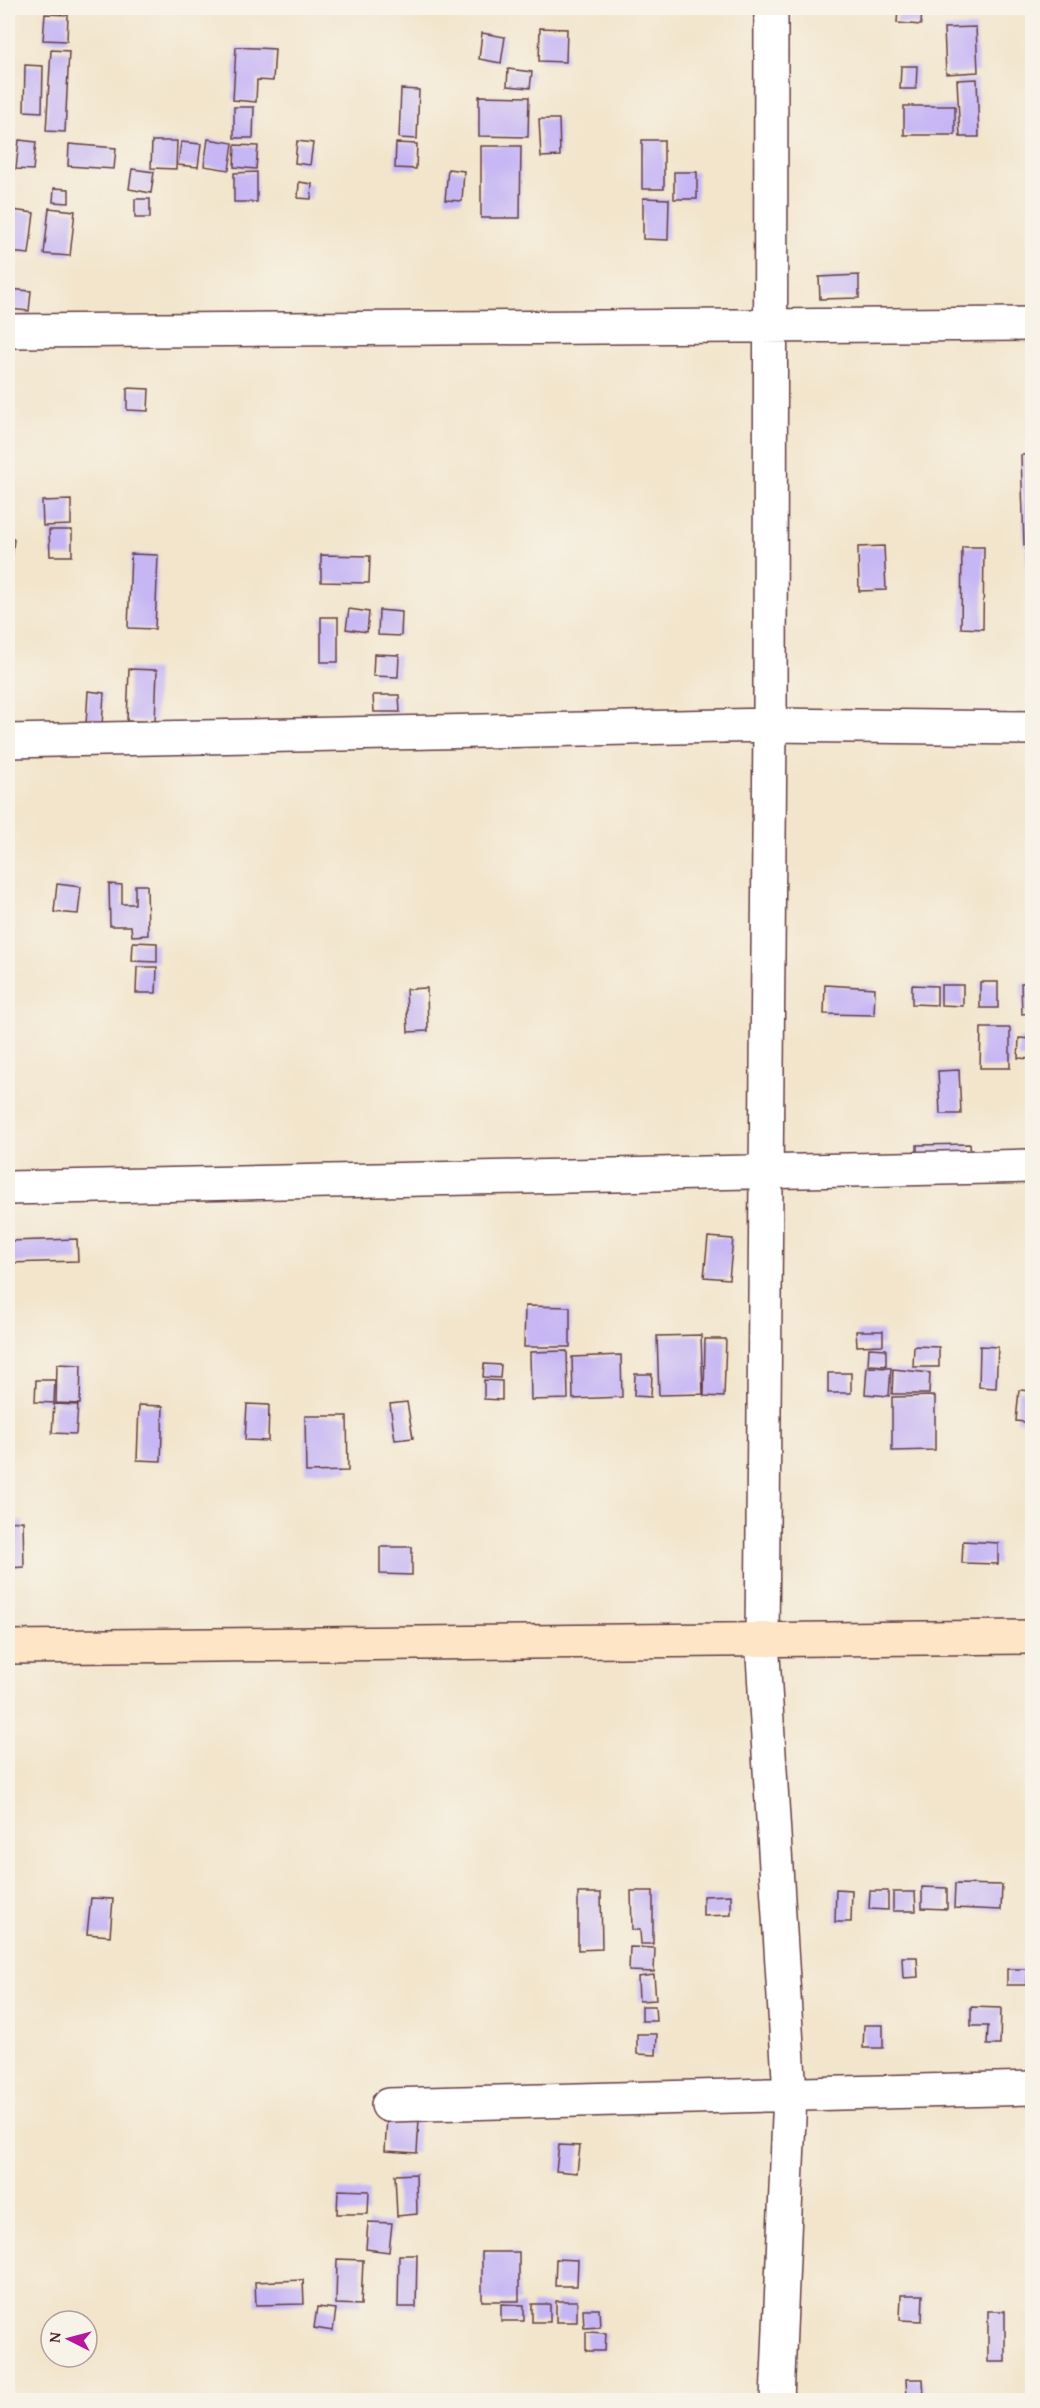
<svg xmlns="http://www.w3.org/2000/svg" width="1040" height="2408" viewBox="0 0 1040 2408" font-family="'Gentium Book Plus',serif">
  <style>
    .building { fill: #c6b6f4 }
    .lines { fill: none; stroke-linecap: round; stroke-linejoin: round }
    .street-casing { stroke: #633d43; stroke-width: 36 }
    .secondary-casing { stroke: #633d43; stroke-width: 36 }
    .street { stroke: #fff; stroke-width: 33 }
    .secondary { stroke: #fde5c5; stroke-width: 33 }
  </style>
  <rect width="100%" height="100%" fill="#f7f3e8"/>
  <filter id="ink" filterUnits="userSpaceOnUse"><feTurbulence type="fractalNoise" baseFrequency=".0167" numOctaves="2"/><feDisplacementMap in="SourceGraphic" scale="12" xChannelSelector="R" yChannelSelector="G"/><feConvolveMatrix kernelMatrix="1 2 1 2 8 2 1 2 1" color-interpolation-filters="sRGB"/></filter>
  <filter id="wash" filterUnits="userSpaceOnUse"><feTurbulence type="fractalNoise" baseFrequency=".008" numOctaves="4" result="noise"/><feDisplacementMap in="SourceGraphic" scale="24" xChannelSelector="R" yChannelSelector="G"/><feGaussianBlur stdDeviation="1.35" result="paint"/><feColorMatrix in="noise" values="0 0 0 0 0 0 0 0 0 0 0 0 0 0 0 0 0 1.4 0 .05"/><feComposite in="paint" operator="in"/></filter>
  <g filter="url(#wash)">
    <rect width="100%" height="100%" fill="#f2e5cc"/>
    <g id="blocks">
      <path class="building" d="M898 8H922L921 25 897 23Z
        M45 14 68 15 67 41 43 40Z
        M976 27 978 72 946 74 944 28Z
        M540 28 567 29 566 62 539 61Z
        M482 33 505 37 501 63 479 59Z
        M236 47 275 49 273 81 257 80 256 102 233 100Z
        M51 50 69 51 65 132 46 131Z
        M25 65 43 66 42 112 24 111Z
        M901 66H917L916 89H900Z
        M508 69 532 72 530 88 507 86Z
        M977 79 979 137H960L957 80Z
        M401 89 419 90 417 139 399 138Z
        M479 96 529 97 528 137 479 136Z
        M904 106H955V135H904Z
        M234 107H254L253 138H234Z
        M539 119H559L560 156 541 157Z
        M8 126H12L10 172 8 171Z
        M208 139 233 143 229 170 204 166Z
        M19 140 36 142 33 170 16 169Z
        M642 140H664V189H642Z
        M152 141H177L176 169 151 168Z
        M297 141 313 143 310 165 295 163Z
        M181 142 201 144 198 167 178 165Z
        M396 143 417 144 416 169 395 168Z
        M69 144 116 148 114 169 68 166Z
        M235 145 258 146 256 169 234 167Z
        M481 146H521L520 218H481Z
        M132 169 154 172 151 193 129 189Z
        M448 169 464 171 462 201 445 200Z
        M257 172V202H234V173Z
        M674 172H697V199H674Z
        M299 182 312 184 311 199 298 198Z
        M54 188 69 189V203L53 202Z
        M643 198 669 199 668 240 643 239Z
        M135 199H150V218H135Z
        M49 208 75 211 70 256 44 254Z
        M12 210 34 213 29 254 8 252Z
        M859 275V298L820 299 819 277Z
        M8 289 31 291 29 311 8 309Z
        M127 388 149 389 148 411 127 410Z
        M1021 455H1032V545H1024Z
        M71 500V525L43 526 42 501Z
        M49 530H72V556H50Z
        M8 538 14 539 12 557H8Z
        M884 546 886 590 859 591 858 547Z
        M962 547H984L983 629 961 628Z
        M1026 549H1032V568H1026Z
        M131 554 158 555 155 629 128 628Z
        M321 555 370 556 369 583 321 582Z
        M349 609 369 612 367 632 346 629Z
        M379 610 402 612 401 636 378 635Z
        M321 617H338V662H321Z
        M374 654 399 655 398 677 373 676Z
        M129 669 157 670 155 722 127 721Z
        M88 691 104 693 102 726 86 725Z
        M373 695H399L400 712H374Z
        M57 884 81 887 78 914 54 912Z
        M109 884 122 885V904H135V885H147L148 935 132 936 131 926H110Z
        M133 942 157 943V962L132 961Z
        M137 967H157L156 993H136Z
        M980 982H998V1008H980Z
        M1021 983H1032V1013L1022 1014Z
        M825 985 875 988 874 1015 824 1014Z
        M912 985 937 986V1005L912 1004Z
        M941 985H963V1006L941 1005Z
        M427 988 428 1031 408 1032 406 989Z
        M981 1028H1010V1068H980Z
        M1019 1038 1032 1039V1059L1018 1058Z
        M959 1070 961 1114H940L938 1071Z
        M970 1144 971 1159 917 1160V1145Z
        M708 1237 733 1239 729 1279 704 1277Z
        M77 1239 78 1261 8 1263V1241Z
        M525 1306 570 1307V1347H524Z
        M856 1331H883V1345L857 1346Z
        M701 1335 703 1394 659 1395 657 1336Z
        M705 1339H726L724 1397 704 1396Z
        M914 1346 939 1347V1367H913Z
        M980 1346 998 1347 996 1388 979 1387Z
        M869 1348 886 1349V1366L868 1365Z
        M567 1351 568 1399 531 1400 530 1352Z
        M621 1355 622 1397 573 1399 572 1357Z
        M57 1364 81 1365 80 1404 56 1403Z
        M484 1364 501 1365 500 1378 483 1377Z
        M867 1367 891 1368 889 1396 865 1394Z
        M893 1369 930 1373 929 1394H892Z
        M828 1373H851V1393H828Z
        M635 1374H652L651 1397 634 1396Z
        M36 1380H55L54 1403 35 1402Z
        M484 1380 502 1381V1400L484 1399Z
        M1019 1390 1032 1391V1423L1016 1421Z
        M935 1396V1450L892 1451V1397Z
        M407 1402 413 1438 395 1440 390 1404Z
        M54 1404 78 1405 76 1434 52 1433Z
        M247 1404 269 1405 268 1441 245 1440Z
        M139 1405 163 1406 161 1461 137 1460Z
        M305 1416H347L348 1471 306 1472Z
        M23 1521 24 1567 8 1568V1522Z
        M963 1541 998 1543V1564L962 1563Z
        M380 1547H412V1575L380 1574Z
        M955 1884 1002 1885 1001 1910 954 1908Z
        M922 1887 947 1888V1909L922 1908Z
        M836 1889 852 1890 851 1922H835Z
        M631 1891H653V1944H641L640 1930H632Z
        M870 1891H888V1910L869 1909Z
        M893 1892H915L916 1911H893Z
        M578 1893H601L602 1949 578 1950Z
        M731 1895V1915L703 1916V1896Z
        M91 1898 113 1899 110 1936 87 1934Z
        M630 1947 655 1948 654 1972 629 1971Z
        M902 1957H917L918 1977 903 1978Z
        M1007 1969H1028L1027 1985H1007Z
        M654 1975 656 2000 639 2001 638 1977Z
        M642 2006H655L656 2021H642Z
        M971 2007 1001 2008 1000 2045H987L988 2026H971Z
        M864 2025H883V2048H863Z
        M637 2034H657L656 2055 637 2054Z
        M387 2117 419 2119 417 2153 385 2151Z
        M559 2145 580 2146 577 2173 556 2171Z
        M416 2174 417 2214 397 2216 395 2175Z
        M338 2190 369 2191 368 2214H337Z
        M368 2222 392 2223 389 2252 366 2249Z
        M482 2252H519V2301H482Z
        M399 2255H417L416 2307H398Z
        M337 2259 363 2260 361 2305 336 2304Z
        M556 2259 578 2260 577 2286H555Z
        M303 2280 304 2304 256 2305 255 2282Z
        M901 2295H923L922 2321 900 2320Z
        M556 2301H577V2322H556Z
        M501 2304 524 2305V2321H501Z
        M532 2304H550V2322H532Z
        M317 2307 336 2309 333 2331 314 2328Z
        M583 2309H599L600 2327 584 2328Z
        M988 2311H1005V2362H988Z
        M586 2332 606 2333 605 2351H586Z
        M906 2379H923L924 2400H899V2397L907 2398Z"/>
    </g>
  </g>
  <g filter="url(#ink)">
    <use href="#blocks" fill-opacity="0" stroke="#633d43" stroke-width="1.5"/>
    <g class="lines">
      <defs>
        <path id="street" d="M771 8 770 725 762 1640 790 2094 777 2400
          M8 331 1032 324
          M8 741 770 725 1032 728
          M8 1188 1032 1166
          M388 2105 1032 2088"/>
        <path id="secondary" d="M8 1647 1032 1637"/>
      </defs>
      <use href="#street" class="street-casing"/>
      <use href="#secondary" class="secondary-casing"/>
      <use href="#street" class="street"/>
      <use href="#secondary" class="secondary"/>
    </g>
  </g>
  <rect width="1040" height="2408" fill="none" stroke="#f7f3e8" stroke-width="30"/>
  <g transform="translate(69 2339) rotate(276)"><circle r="28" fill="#f7f3e8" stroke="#b29e9c" stroke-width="1.5"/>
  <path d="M0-4.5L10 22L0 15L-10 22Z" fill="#b5179e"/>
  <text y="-9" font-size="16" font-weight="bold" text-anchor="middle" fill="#4a1f2b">N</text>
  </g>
</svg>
